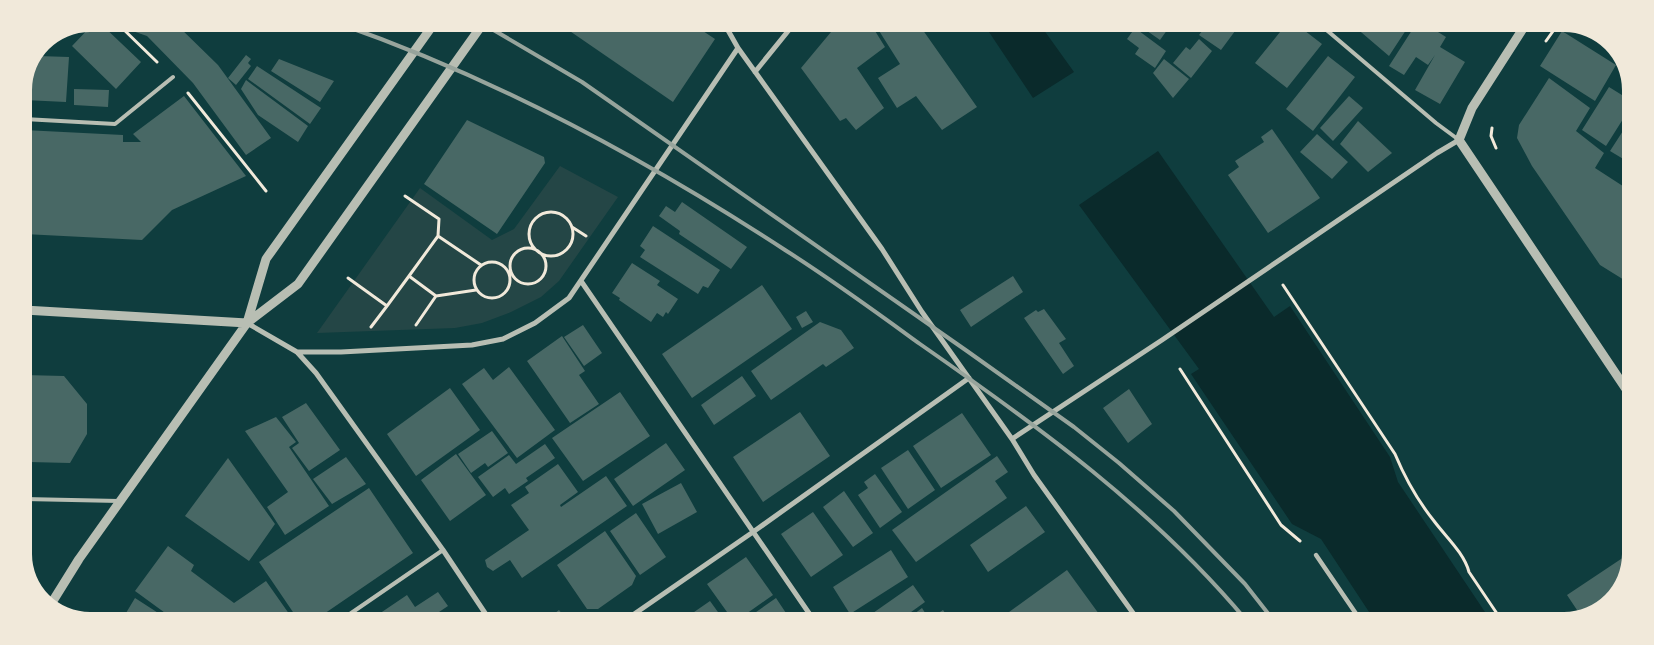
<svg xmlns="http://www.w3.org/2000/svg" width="1654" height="645" viewBox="0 0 1654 645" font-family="Lato,sans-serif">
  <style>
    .green { fill: #244646 }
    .water { fill: #0a2a2b }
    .building { fill: #486865 }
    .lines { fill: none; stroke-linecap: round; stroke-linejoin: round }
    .path { stroke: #f1e9da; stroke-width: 3 }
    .service { stroke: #b8beb3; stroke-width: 4 }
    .pedestrian { stroke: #b8beb3; stroke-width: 4.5 }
    .minor { stroke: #b8beb3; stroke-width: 5 }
    .tertiary { stroke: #b8beb3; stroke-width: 9 }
    .rail { stroke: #97a49c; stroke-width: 4 }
  </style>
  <rect width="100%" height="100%" fill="#0f3d3e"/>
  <path class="green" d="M560 166 618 197 559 281 541 297 511 312 482 323 455 328 317 333 420 188 492 240 514 229Z"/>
  <path class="water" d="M985 26H1041L1074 72 1033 98Z
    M1158 151 1274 317 1290 306 1390 457 1398 482 1491 621H1375L1321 539 1292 524 1191 374 1199 369 1079 205Z"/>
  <path class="building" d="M93 24H101L141 62 116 89 72 46Z
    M112 24H176L218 65 271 138 246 155 193 83 147 36Z
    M561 25H694L715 39 673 102Z
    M836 26H872L885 47 857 68 884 108 856 130 846 118 840 121 801 68Z
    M876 26H920L977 107 942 130 916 96 897 108 878 78 900 64Z
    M1140 26H1170L1160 40Z
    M1206 26 1238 27 1221 50 1199 35Z
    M1284 27H1300L1322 44 1287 88 1255 63Z
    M1355 27H1408L1389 56Z
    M1414 27H1430L1446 37 1440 47 1465 62 1440 104 1415 90 1435 55 1428 65 1416 57 1404 75 1389 66Z
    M1135 28 1166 51 1155 68 1135 54 1139 48 1127 39Z
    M1562 31 1616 65 1595 101 1540 66Z
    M1199 39 1212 51 1191 78 1173 63 1186 47 1190 50Z
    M246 55 251 59 248 63 251 66 236 85 228 78Z
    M38 56 69 57 66 102 24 100 25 85Z
    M1328 56 1355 77 1313 131 1286 109Z
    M279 59 334 81 320 102 271 71Z
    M1164 59 1189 79 1173 98 1153 73Z
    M257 66 321 108 310 124 248 79Z
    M1549 78 1590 108 1576 131 1604 153 1595 168 1629 190V283L1600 265 1532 166 1517 138 1519 125Z
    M246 80 308 126 298 142 258 115 241 89Z
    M1609 87 1630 100V108L1606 146 1582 130Z
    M74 89 109 90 108 107 74 105Z
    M184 96 246 176 172 210 142 240 24 234V130L123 135V142H141L133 134Z
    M1349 96 1363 108 1333 141 1320 128Z
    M467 120 544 157 545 163 497 234 424 184Z
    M1630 120V163L1610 151Z
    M1358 121 1392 153 1368 172 1340 144Z
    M1272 129 1320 198 1268 233 1228 175 1239 167 1235 161 1264 142 1261 137Z
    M1317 134 1348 162 1332 179 1300 152Z
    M682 202 747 247 731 269 679 234 680 231 659 216 666 206 675 212Z
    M653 226 720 270 708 288 703 286 698 294 640 257 645 250 640 246Z
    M632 263 660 281 657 285 678 299 668 314 666 312 663 317 657 313 651 322 619 300 620 298 612 293Z
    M1013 276 1023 292 971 327 960 310Z
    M762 285 792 329 692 398 662 354Z
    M1044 309 1066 339 1059 343 1074 366 1063 374 1024 318 1036 310 1038 312Z
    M806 311 813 322 802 328 796 317Z
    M820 322 841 330 854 348 826 367 823 364 771 400 751 371Z
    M583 325 602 353 584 366 564 337Z
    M562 336 585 371 579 375 599 404 570 423 527 361Z
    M509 367 555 430 517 458 462 384 484 368 493 380Z
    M24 375 64 376 87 404V434L70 463 29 462 30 410H24Z
    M742 376 756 396 714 425 701 405Z
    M450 388 480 430 416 476 387 434Z
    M1129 389 1152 424 1128 443 1103 408Z
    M620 392 650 436 583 481 552 438Z
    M306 403 340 450 309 471 292 448 299 443 282 417Z
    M800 412 830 456 763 502 733 457Z
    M962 413 991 455 941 488 913 446Z
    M276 417 296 442 289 447 329 506 285 535 267 507 288 492 245 431Z
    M492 431 508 453 488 467 485 463 471 473 458 454Z
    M666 443 685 470 633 506 614 479Z
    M545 444 555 458 526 478 528 481 509 494 505 488 493 497 478 477 509 455 516 464Z
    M908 450 935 490 908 509 881 468Z
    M456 454 486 495 450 521 421 480Z
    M997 456 1008 472 995 481 1007 498 916 562 892 530Z
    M346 457 366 484 332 504 313 479Z
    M228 458 275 524 249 561 185 516Z
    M558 464 578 492 560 505 561 507 606 476 627 506 522 578 510 560 493 571 487 567 485 560 529 530 511 505 529 493 525 487Z
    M875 474 902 512 880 528 858 495 868 488 864 482Z
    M681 483 697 512 658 534 642 504Z
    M369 488 413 553 318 618H297L259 562Z
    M844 491 873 533 853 547 823 507Z
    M1026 506 1045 532 988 572 970 545Z
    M813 512 843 555 811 577 781 534Z
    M636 513 666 557 640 575 610 531Z
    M605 531 636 576 632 585 598 609H587L557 565Z
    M168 546 194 565 191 571 234 603 266 581 292 618H172L135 591Z
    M891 550 908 577 850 614 833 587Z
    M1627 555V576L1601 610 1581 616 1567 595Z
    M746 557 773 595 739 619H732L707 584Z
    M1067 570 1099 614 1091 620H998Z
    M913 585 925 602 900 620H863Z
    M438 592 448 606 430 618H373L407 595 415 607Z
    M135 598 166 618H123Z
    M776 598 790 619H746Z
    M710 601 723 619H684Z
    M922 608 929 619 943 610 950 620H906Z
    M559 610 566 619H547Z"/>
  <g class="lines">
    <path class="path" d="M118 24 157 62
      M1546 41 1556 27
      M188 93 266 191
      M1492 128 1491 136 1496 148
      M405 196 439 219 438 236 481 265
      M529 234a22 22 0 1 1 44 0a22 22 0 1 1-44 0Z
      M572 227 586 236
      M510 266a18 18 0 1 1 36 0a18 18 0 1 1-36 0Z
      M474 280a18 18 0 1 1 36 0a18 18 0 1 1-36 0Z
      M409 276 438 236
      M348 278 387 306 371 327
      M1283 285 1395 454C1405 478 1418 501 1434 521 1446 537 1464 553 1469 572L1502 621
      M387 306 409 276 436 296 476 290
      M416 325 436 296
      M1180 369 1281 525 1300 541"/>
    <path class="service" d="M1323 27 1436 123 1459 140
      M24 119 115 124 173 77
      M24 499 119 501
      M344 618 443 550"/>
    <path class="pedestrian" d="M1316 555 1361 621"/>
    <path class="minor" d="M725 25 738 48 882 249 922 312 1012 439 1034 475 1138 620
      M755 72 793 25
      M581 281 813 619
      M247 323 297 352 316 373 443 550 489 619
      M297 352H341L472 345 503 339 535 323 569 298 738 48
      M1012 439 1162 340 1437 153 1459 140
      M627 619 753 532 969 378"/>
    <path class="tertiary" d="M1524 27 1472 108 1459 140 1628 392
      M24 310 247 323
      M247 323 298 284 482 25
      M51 604 79 559 247 323 266 259 433 25"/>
    <path class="rail" d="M340 24C495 78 647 160 785 250 831 279 876 312 920 344 1038 426 1154 510 1246 620
      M485 25 582 82 967 351 1074 427 1119 463 1174 511 1245 584 1274 621"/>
  </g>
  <path d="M0 0H1654V645H0ZM90 32H1564A58 58 0 0 1 1622 90V554A58 58 0 0 1 1564 612H90A58 58 0 0 1 32 554V90A58 58 0 0 1 90 32Z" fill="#f1e9da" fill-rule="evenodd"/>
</svg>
